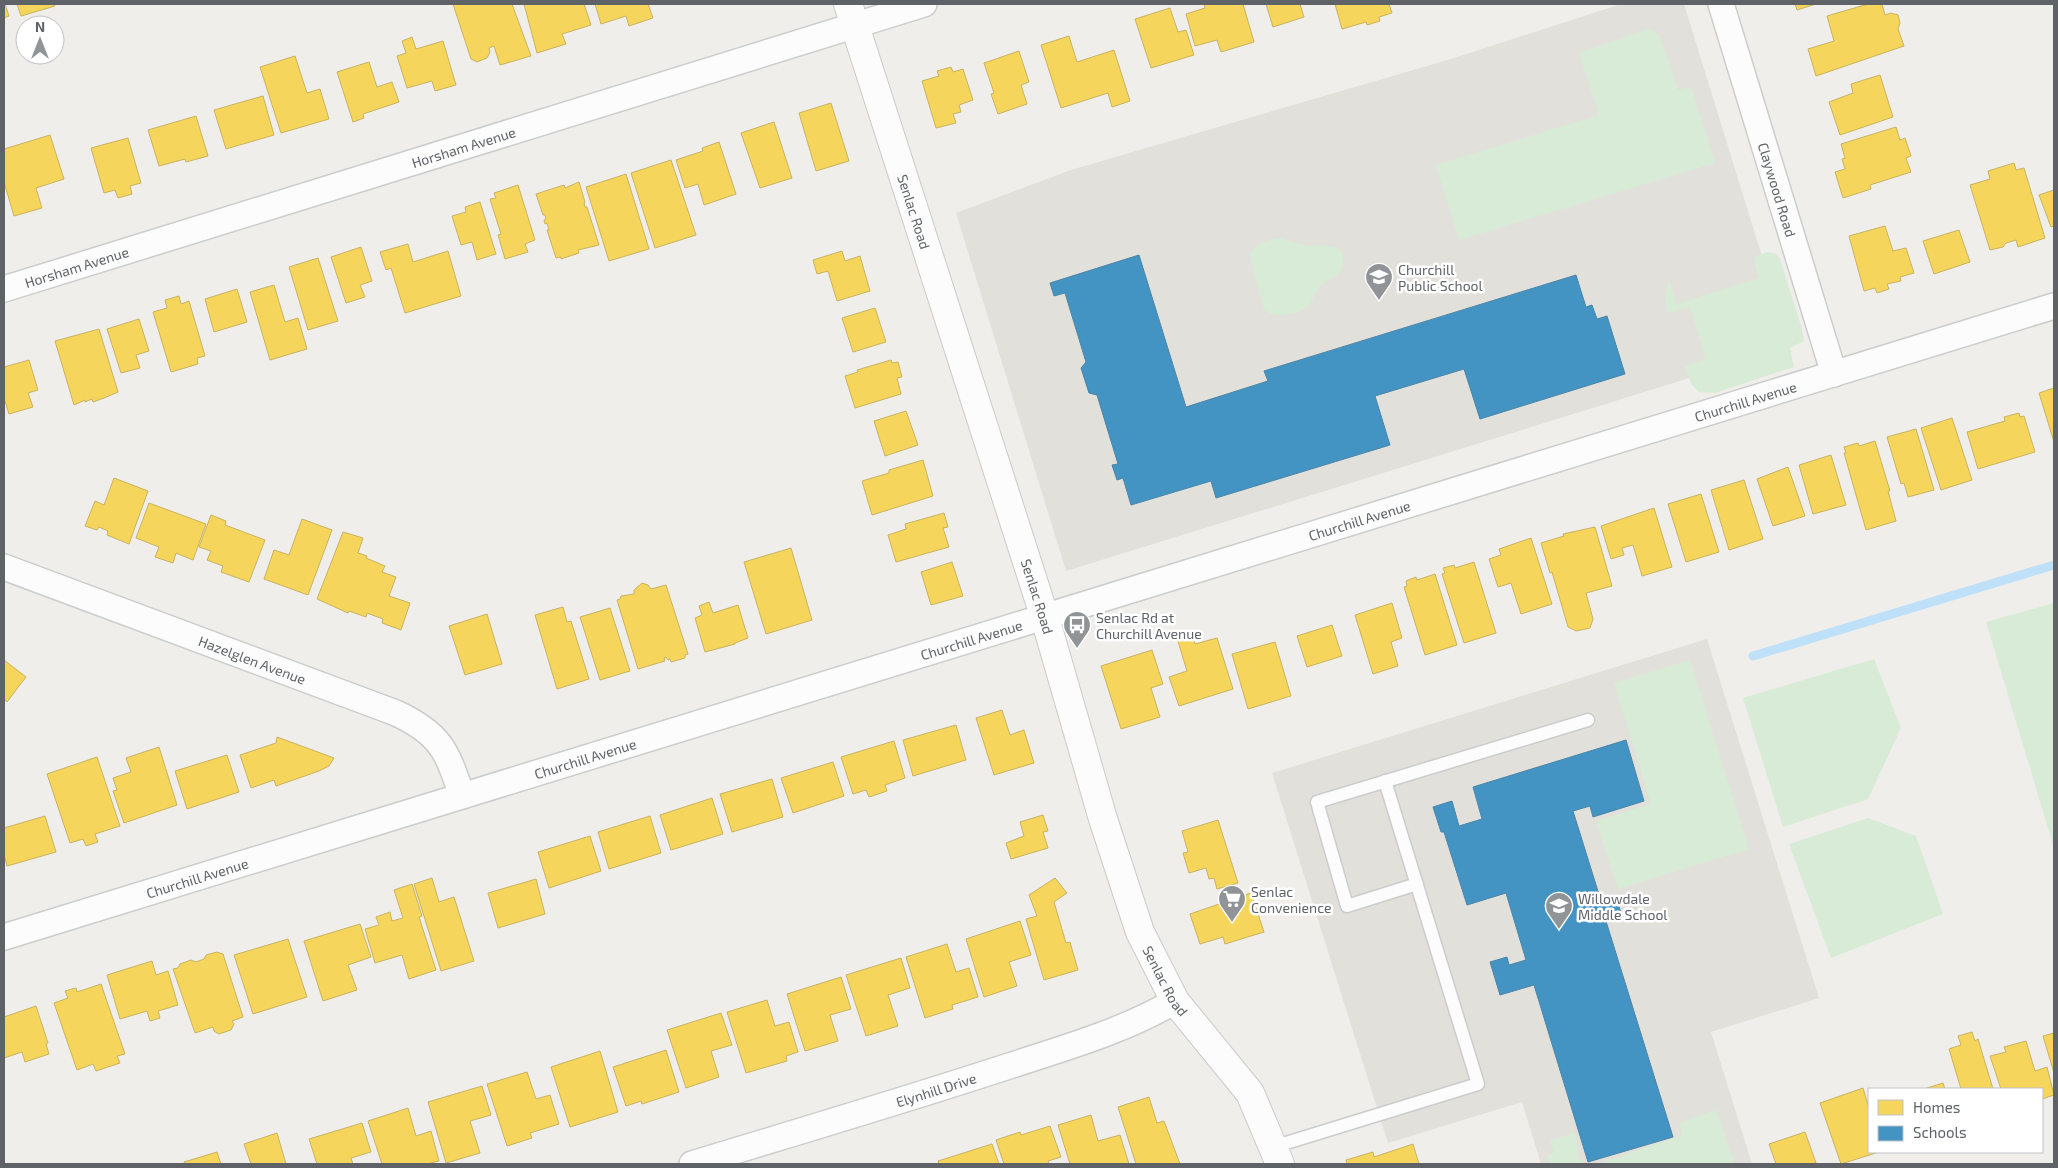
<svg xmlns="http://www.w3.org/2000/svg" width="2058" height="1168" viewBox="0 0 2058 1168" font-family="'Exo 2',sans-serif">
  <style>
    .education { fill: #e2e0da }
    .green { fill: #d8ebd6 }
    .homes { fill: #f6d55c; stroke: #c9b360 }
    .schools { fill: #4393c3; stroke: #4b85a8 }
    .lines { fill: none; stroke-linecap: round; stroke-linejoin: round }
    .stream { stroke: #bfe0f9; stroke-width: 9 }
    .lane-casing { stroke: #cbcccc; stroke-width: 15 }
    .street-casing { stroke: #cbcccc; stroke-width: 28 }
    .secondary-casing { stroke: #cacacb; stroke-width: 30 }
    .lane { stroke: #fdfcfc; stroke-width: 12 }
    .street { stroke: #fdfcfc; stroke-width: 25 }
    .secondary { stroke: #fdfcfc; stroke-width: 28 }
    .labels { text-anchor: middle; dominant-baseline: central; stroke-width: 5; stroke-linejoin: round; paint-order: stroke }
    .street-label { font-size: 14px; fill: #5f6368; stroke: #fff }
    .poi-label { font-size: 14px; fill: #5f6368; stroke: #fff; text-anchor: start }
  </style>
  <rect width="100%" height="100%" fill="#efeeea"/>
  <path class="education" d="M1621 4H1684L1790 347 1066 571 956 213 1071 170 1451 59Z
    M1707 639 1819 998 1711 1032 1752 1164H1541L1522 1102 1388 1143 1272 773Z"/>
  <path class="green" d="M1648 29 1659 34 1678 90 1691 87 1715 163 1459 240 1436 165 1599 115 1579 53Z
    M1277 238C1287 239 1296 243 1305 245 1318 247 1329 243 1341 250 1345 262 1344 274 1331 279 1327 281 1324 282 1321 285 1316 290 1314 299 1309 305 1301 315 1273 320 1264 309L1249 255 1258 244Z
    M1767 252 1775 253 1780 259 1802 329 1804 341 1790 348 1794 367 1715 393 1699 392 1692 385 1685 368V366L1706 359 1690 307 1668 313 1667 312 1665 297 1668 283 1670 282 1677 304 1759 278 1753 258Z
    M2054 603V848L1986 622Z
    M1874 659 1901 728 1868 799 1783 827 1743 698Z
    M1690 660 1749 849 1618 889 1596 821 1651 804 1614 683Z
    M1868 818 1916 836 1943 914 1831 958 1789 844Z
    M1716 1110 1735 1164H1597L1682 1135 1679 1123Z
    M1575 1132 1579 1157 1585 1164H1550L1547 1155 1554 1152 1550 1141Z"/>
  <path class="homes" d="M4 4H5L9 16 4 18Z
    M17 4H54L55 6 21 16Z
    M453 4H512L531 56 500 65 494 46 489 48 490 52 487 58 477 62 471 59Z
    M524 4H584L591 25 562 34 566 44 537 53Z
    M595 4H648L653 18 629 26 626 16 601 24Z
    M1204 4H1243L1254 42 1221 52 1217 40 1195 46 1186 14 1205 8Z
    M1266 4H1300L1304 17 1273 27Z
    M1335 4H1389L1392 13 1379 17 1380 21 1367 25 1366 22 1342 29Z
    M1795 4H1816L1797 10Z
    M1868 4H1882L1885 15 1891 13 1898 15 1900 23 1898 29 1904 46 1816 76 1808 49 1834 41 1827 16Z
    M1170 8 1178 32 1186 30 1194 55 1151 68 1135 19Z
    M1069 36 1077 62 1114 50 1130 101 1112 107 1108 93 1061 108 1041 45Z
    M412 37 416 49 443 41 456 85 435 91 432 81 407 88 397 56 406 53 402 41Z
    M1019 51 1029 82 1021 85 1027 104 998 114 991 94 994 93 984 63Z
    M295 56 307 93 320 89 329 119 281 133 260 67Z
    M369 62 377 87 392 82 399 102 363 114 364 118 353 122 337 72Z
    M951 67 953 72 963 69 973 100 959 105 961 112 953 114 956 123 936 128 922 81 939 76 937 71Z
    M1880 75 1893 117 1840 135 1829 102 1853 93 1851 84Z
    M263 96 274 135 226 149 214 110Z
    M831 103 849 161 816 171 799 113Z
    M196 116 208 156 186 162 185 159 159 166 148 130Z
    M774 122 792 178 760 188 741 133Z
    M1896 127 1900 140 1905 138 1911 156 1906 158 1911 172 1870 185 1871 189 1843 198 1835 172 1845 169 1842 159 1845 158 1841 144Z
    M50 135 64 179 36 188 42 208 14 216 4 182V149Z
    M128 138 141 183 130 186 132 194 118 198 115 190 104 193 91 148Z
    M719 142 736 194 704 205 698 184 685 188 676 160 703 151 702 148Z
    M671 160 696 235 655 248 631 173Z
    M2014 163 2016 170 2024 168 2045 238 2018 247 2016 240 2006 243 2003 247 1990 250 1970 185 1990 179 1988 171Z
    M626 174 649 249 609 261 586 187Z
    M579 182 585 202 584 203 585 207H587L599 245 578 250 579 253 561 259V257L556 258 547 230H549L547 223 545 224 544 220 546 219 545 215H543L536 194 564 185 565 188Z
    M518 185 535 240 525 244 528 252 505 259 498 235 501 234 490 199 496 198 494 193Z
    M2054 190V226L2051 227 2039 195Z
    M480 202 496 254 477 260 472 242 461 245 452 216 466 212 465 207Z
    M1885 226 1893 251 1906 248 1914 273 1900 277 1901 281 1887 284 1889 289 1877 293 1875 288 1864 291 1849 236Z
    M1959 230 1970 262 1934 274 1923 241Z
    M408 244 413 262 448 251 461 296 405 313 391 268 386 270 380 252Z
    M361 247 372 281 360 285 365 297 346 303 331 257Z
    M842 251 845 261 860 256 870 291 837 301 828 271 817 274 813 260Z
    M318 258 338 321 308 330 289 267Z
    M274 285 285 322 298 318 307 349 270 360 250 292Z
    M237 289 247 322 214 332 205 299Z
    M179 296 181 304 189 301 205 356 197 358 198 364 171 372 153 312 167 308 165 300Z
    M875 308 886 342 853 352 842 318Z
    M139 319 149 351 136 355 140 368 121 373 107 329Z
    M99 329 118 392 104 398 93 402 92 399 85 402V400L74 405 55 341Z
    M29 360 38 390 28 393 33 407 9 414 4 398V367Z
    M891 360 892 363 898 362 902 377 897 378 901 394 855 408 845 376 858 372 857 370Z
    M2054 388V442L2039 393Z
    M906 411 918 445 885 456 874 421Z
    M2019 413 2020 417 2024 416 2035 452 1978 469 1967 432 2005 421 2004 417Z
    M1952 418 1972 480 1941 490 1921 428Z
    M1916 429 1934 490 1908 497 1904 483 1901 484 1887 437Z
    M1875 441 1890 491H1888L1896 521 1866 530 1844 453H1846L1844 447 1858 443 1859 446Z
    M1831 455 1846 505 1813 514 1799 465Z
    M923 460 933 496 872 515 862 481 889 473V470Z
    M1788 467 1805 516 1773 526 1757 479Z
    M114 478 148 491 129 544 107 535 108 531 99 527 97 530 85 526 95 501 104 505Z
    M1744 480 1763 539 1729 550 1711 490Z
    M1701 494 1719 552 1686 562 1668 504Z
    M149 503 206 524 193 560 176 553 173 563 155 557 159 547 136 538Z
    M1654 508 1672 567 1642 576 1633 545 1622 548 1624 555 1611 559 1601 526Z
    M944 513 948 527 943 528 949 547 896 562 888 535 906 529 905 524Z
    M211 515 226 521 225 525 265 540 249 582 221 572 223 566 207 560 211 551 199 547Z
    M302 519 332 530 308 595 264 579 274 550 289 555Z
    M1595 527 1612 586 1586 593 1593 619 1590 628 1576 631 1568 627 1552 572 1550 573 1541 543 1564 536 1563 534Z
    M343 532 363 538 358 553 367 556 366 558 385 566 382 572 396 577 389 596 410 603 401 630 382 623 383 619 367 613 366 617 349 611 348 613 317 599Z
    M1531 538 1552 604 1521 614 1511 583 1498 587 1489 559 1501 555 1499 549Z
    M791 548 812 620 766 634 744 562Z
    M952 562 963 596 931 605 921 572Z
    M1474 562 1496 633 1464 643 1442 574 1445 573 1443 568 1454 565 1455 568Z
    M1435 574 1457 645 1425 655 1404 587 1407 586 1406 581 1416 577 1417 580Z
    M642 583 648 585 651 589 666 585 688 654 685 655V658L671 662 670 659 668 660 666 657 664 658 665 661 638 669 617 600 620 599 621 596 634 594V590Z
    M709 602 713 613 738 605 748 638 735 643V644L705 652 695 618 702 615 699 606Z
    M1392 603 1402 638 1391 642 1398 666 1373 674 1355 615Z
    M563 607 567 622 571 621 589 679 557 689 535 615Z
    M610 608 630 671 600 680 580 617Z
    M487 614 502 664 465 675 449 626Z
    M1332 625 1342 656 1307 667 1297 636Z
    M1192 633 1195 644 1217 638 1233 689 1179 706 1169 677 1187 671 1177 638Z
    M1275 642 1291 696 1248 709 1232 654Z
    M1152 650 1163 684 1151 688 1160 717 1121 729 1101 666Z
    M4 660 26 677 7 702 4 699Z
    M1002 710 1010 735 1024 730 1034 763 994 775 976 718Z
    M956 725 966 760 913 776 903 740Z
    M277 737 334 758 329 766 319 771 276 786 274 780 251 788 240 755 276 743Z
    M894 741 905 778 885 785 887 791 869 797 866 790 853 794 841 757Z
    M159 747 177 805 124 823 113 791 117 790 113 778 131 772 126 758Z
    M227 755 239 792 187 809 175 771Z
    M97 757 120 826 95 834 98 842 86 846 83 839 70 843 47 774Z
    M833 762 844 796 793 813 781 778Z
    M772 779 783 817 732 832 720 794Z
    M712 798 723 834 671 850 660 815Z
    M1043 815 1048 831 1043 832 1048 848 1011 859 1006 843 1024 836 1020 822Z
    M45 816 56 852 7 866 4 855V828Z
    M650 816 661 853 609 869 598 832Z
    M1218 820 1238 883 1217 889 1214 878 1209 879 1206 868 1189 873 1183 853 1188 852 1182 831Z
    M590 836 601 871 549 888 538 852Z
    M432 878 439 902 454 897 474 961 441 971 414 884Z
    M1055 878 1067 893 1054 902 1066 943 1070 942 1078 970 1044 980 1026 919 1037 916 1029 895Z
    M536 879 545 914 498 928 488 893Z
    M412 884 422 916 419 917 436 970 409 979 402 955 375 963 365 929 379 925 376 917 390 912 392 921 403 918 394 890Z
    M1251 893 1264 932 1225 944 1223 937 1200 944 1190 914Z
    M1020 921 1031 955 1009 962 1017 986 984 997 966 939Z
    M360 924 371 957 348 965 357 990 323 1001 304 941Z
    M288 939 307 997 253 1014 234 955Z
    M947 944 956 972 969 968 978 997 952 1005 953 1009 925 1018 906 957Z
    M217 952 223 954 243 1017 232 1021 234 1024 231 1030 219 1034 214 1031 213 1027 195 1033 173 969 178 968 180 964 191 960 196 962 204 959 206 955Z
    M901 958 910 988 888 995 898 1026 866 1036 846 975Z
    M152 961 156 975 168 971 178 1005 158 1011 160 1018 150 1021 147 1011 120 1019 107 975Z
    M841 977 851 1009 830 1015 838 1041 805 1051 787 994Z
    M101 984 125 1054 117 1056 120 1063 96 1071 93 1064 77 1070 54 1003 68 998 65 991 72 989 76 988 77 992Z
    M767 1000 775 1026 789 1022 798 1052 786 1056 787 1061 746 1073 727 1012Z
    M36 1006 48 1043 46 1044 49 1054 25 1062 22 1052 4 1058V1017Z
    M721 1013 732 1045 711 1051 719 1077 686 1088 667 1030Z
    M1972 1032 1975 1041 1978 1039 1993 1089H1961L1949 1049 1961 1045 1958 1036Z
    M2054 1033V1073L2043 1036Z
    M2026 1041 2035 1071 2047 1067 2054 1095 2042 1099V1089H2001L1990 1056 2006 1052 2004 1047Z
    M666 1050 679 1092 642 1104 641 1101 626 1106 613 1067Z
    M600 1051 618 1112 570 1127 551 1067Z
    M527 1072 536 1099 550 1095 559 1124 530 1133 532 1138 507 1146 487 1084Z
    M1943 1083 1945 1089H1924Z
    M482 1086 491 1115 470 1121 480 1153 446 1163 428 1102Z
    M1863 1088 1869 1108V1152H1879L1841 1164 1820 1103Z
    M1149 1097 1157 1123 1164 1121 1180 1164H1136L1118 1107Z
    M408 1108 416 1136 431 1131 439 1161 427 1164H382L368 1121Z
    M1091 1115 1098 1141 1120 1135 1129 1164H1070L1058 1125Z
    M362 1123 371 1152 351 1158 353 1164H317L309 1139Z
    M1050 1126 1061 1157 1048 1161 1049 1164H1004L996 1140 1020 1132 1021 1135Z
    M1805 1132 1816 1163 1811 1164H1776L1769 1144Z
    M277 1133 286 1164H251L244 1144Z
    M992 1144 999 1164H939L938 1161Z
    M1413 1144 1419 1164H1347L1346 1160 1373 1152 1374 1157Z
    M217 1152 221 1164H185L184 1162Z"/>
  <path class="schools" d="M1139 255 1186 407 1268 381 1264 371 1576 275 1586 307 1592 305 1597 319 1607 316 1625 374 1480 419 1464 369 1375 396 1390 445 1216 498 1211 481 1131 505 1123 478 1117 480 1112 465 1118 464 1097 395 1089 393 1081 368 1086 362 1065 293 1054 296 1050 283Z
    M1626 740 1644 801 1593 817 1590 806 1573 811 1601 901 1616 897 1621 913 1605 918 1673 1137 1588 1162 1534 985 1500 995 1490 962 1507 957 1509 965 1526 960 1506 893 1467 905 1444 832H1441L1433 807 1452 801 1459 826 1482 819 1473 787Z"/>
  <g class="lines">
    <path class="stream" d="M1753 656 2054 565"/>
    <defs>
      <path id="lane" d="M1417 884 1347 906 1317 802 1588 720
        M1273 1147 1478 1084 1385 781"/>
      <g id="street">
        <path id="s1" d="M1721 4 1834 374"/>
        <path id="s2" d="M4 289 924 4"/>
        <path id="s3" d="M4 567 396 713C441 734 447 751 462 796"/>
        <path id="s4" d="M4 937 2054 306"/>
        <path id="s5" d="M692 1164C797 1132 902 1101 1006 1067 1064 1048 1122 1032 1175 1001"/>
      </g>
      <g id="secondary">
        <path id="s6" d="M848 4 1045 618 1103 819 1140 932 1175 1001 1250 1093 1280 1164"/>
      </g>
    </defs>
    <use href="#lane" class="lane-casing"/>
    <use href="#street" class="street-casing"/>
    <use href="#secondary" class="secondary-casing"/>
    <use href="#lane" class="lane"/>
    <use href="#street" class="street"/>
    <use href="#secondary" class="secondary"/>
  </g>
  <defs>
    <symbol id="school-pin" viewBox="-11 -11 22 30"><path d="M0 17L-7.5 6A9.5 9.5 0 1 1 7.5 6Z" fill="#919496" stroke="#fff"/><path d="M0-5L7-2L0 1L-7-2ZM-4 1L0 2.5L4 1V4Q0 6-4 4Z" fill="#fff"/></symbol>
    <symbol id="bus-pin" viewBox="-11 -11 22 30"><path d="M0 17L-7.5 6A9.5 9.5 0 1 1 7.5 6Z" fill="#919496" stroke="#fff"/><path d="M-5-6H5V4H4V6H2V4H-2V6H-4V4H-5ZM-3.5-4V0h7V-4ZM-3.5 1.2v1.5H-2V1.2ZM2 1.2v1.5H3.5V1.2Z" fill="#fff"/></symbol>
    <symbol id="supermarket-pin" viewBox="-11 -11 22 30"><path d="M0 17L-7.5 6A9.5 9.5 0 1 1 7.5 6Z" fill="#919496" stroke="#fff"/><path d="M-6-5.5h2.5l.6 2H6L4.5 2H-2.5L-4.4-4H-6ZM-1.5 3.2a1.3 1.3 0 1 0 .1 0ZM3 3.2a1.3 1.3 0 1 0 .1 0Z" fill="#fff"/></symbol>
  </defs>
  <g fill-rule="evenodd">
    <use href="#school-pin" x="1363" y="261" width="32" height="43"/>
    <use href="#bus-pin" x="1061" y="609" width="32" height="43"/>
    <use href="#supermarket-pin" x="1216" y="883" width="32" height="43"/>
    <use href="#school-pin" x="1543" y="890" width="32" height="43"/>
  </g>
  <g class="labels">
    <g class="street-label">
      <text stroke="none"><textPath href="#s2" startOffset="481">Horsham Avenue</textPath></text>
      <text stroke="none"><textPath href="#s1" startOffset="194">Claywood Road</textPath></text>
      <text stroke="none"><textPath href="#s6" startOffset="218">Senlac Road</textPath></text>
      <text stroke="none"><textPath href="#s2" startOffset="76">Horsham Avenue</textPath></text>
      <text stroke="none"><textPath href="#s4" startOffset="1822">Churchill Avenue</textPath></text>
      <text stroke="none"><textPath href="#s4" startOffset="1418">Churchill Avenue</textPath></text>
      <text stroke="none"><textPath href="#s6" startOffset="622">Senlac Road</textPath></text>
      <text stroke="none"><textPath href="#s4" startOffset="1012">Churchill Avenue</textPath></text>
      <text stroke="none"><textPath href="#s3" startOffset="265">Hazelglen Avenue</textPath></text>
      <text stroke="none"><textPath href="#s4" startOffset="608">Churchill Avenue</textPath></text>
      <text stroke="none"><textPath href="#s4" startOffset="202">Churchill Avenue</textPath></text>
      <text stroke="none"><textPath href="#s6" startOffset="1028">Senlac Road</textPath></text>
      <text stroke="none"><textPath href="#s5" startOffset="255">Elynhill Drive</textPath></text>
    </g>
    <g class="poi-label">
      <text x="1398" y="269">Churchill<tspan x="1398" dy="16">Public School</tspan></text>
      <text x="1096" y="617">Senlac Rd at<tspan x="1096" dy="16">Churchill Avenue</tspan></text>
      <text x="1251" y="891">Senlac<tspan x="1251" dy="16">Convenience</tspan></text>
      <text x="1578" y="898">Willowdale<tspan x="1578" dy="16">Middle School</tspan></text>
    </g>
  </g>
  <rect width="2058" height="1168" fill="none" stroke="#5f6368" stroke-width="10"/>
  <rect x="1868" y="1088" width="175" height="65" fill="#ffffff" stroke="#bfc1c3"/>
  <rect x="1878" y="1100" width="25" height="15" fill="#f6d55c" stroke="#bfc1c3"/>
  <text x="1913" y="1113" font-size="15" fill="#5f6368">Homes</text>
  <rect x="1878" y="1126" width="25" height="15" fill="#4393c3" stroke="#bfc1c3"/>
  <text x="1913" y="1138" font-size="15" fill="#5f6368">Schools</text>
  <g transform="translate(40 40)"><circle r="24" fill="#ffffff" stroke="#bfc1c3"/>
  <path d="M0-4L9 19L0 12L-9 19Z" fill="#919496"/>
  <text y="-8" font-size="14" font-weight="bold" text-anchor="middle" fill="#5f6368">N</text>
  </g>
</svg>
